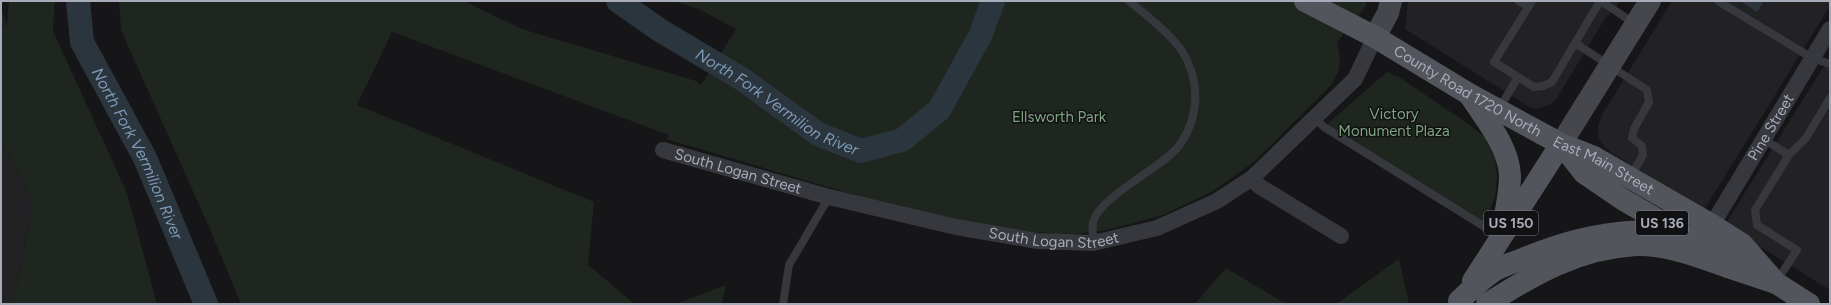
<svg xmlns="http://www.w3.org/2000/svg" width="1831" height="305" viewBox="0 0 1831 305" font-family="Figtree,sans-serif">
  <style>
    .built { fill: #222225 }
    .green { fill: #1e261f }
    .water { fill: #2b353d }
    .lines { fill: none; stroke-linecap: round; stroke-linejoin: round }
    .river { stroke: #2b353d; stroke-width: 24 }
    .lane { stroke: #37383d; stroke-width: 8 }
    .street { stroke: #37383d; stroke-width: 16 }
    .secondary { stroke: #45474d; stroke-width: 22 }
    .primary { stroke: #53555c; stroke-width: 22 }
    .labels { text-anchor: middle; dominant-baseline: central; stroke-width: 3; stroke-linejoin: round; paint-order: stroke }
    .shield { fill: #111113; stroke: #7b7e87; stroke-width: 1 }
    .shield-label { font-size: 14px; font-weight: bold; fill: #a8acb9 }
    .street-label { font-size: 15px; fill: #a8acb9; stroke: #111113 }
    .park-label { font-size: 15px; fill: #7ea481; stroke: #111113 }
    .water-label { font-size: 16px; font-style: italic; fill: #7d99b5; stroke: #111113 }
  </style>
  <rect width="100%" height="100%" fill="#161618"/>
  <path class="built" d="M1408 1H1621L1604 20 1557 98 1549 105 1540 108H1531L1405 29Z
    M1672 1H1830V6L1704 210 1613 154 1604 146 1598 137V125L1602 115Z
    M1 8 7 26 1 28Z
    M1830 56V290L1725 225Z
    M1 138 33 204 14 298 8 304H1Z"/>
  <path class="green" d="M9 1H55L53 31 127 193 157 304H8L14 298 33 204 1 138V28L7 26Z
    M119 1H464L522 29 696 81 701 85 736 29 699 9 673 1H1366V6L1337 42C1341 61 1342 68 1332 84L1254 162 1213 191 1163 215 1107 230 1069 235 985 227 875 201 666 139 669 135 392 32 357 105 594 202 588 265 635 304H241L209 227 121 30Z
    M1387 72 1399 77 1467 123 1485 137 1495 159 1497 177 1495 197 1488 216 1482 225 1324 127Z
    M1399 259 1409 304H1336Z
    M1226 268 1286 304H1195Z
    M726 285 722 304H675Z"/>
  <path class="water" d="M1740 1H1764L1757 12Z"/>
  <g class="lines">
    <g class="river">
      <path id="s1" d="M78 1 82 42 145 158 206 304"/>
      <path id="s2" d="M618 1 661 31 742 79 818 134 861 151 902 140 939 110 980 36 993 1"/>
    </g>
    <path class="lane" d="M1519 1 1529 7
      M1532 1 1494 62 1534 87 1543 86 1552 82 1600 1
      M1601 1 1635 24
      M1718 1 1812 58 1830 64
      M1575 43 1647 90 1649 102 1634 129 1632 138 1642 146 1643 155 1630 177
      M1499 109 1518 77
      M1315 118 1324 127 1501 237
      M1763 139 1789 155
      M1093 243C1093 237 1092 228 1093 222 1097 207 1124 188 1136 180 1148 171 1174 155 1181 143 1200 114 1200 80 1182 51 1172 35 1144 13 1129 1
      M1776 282 1797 250 1757 225 1755 210 1789 155 1806 138 1830 98
      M783 304 789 265 829 197"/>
    <g class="street">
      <path id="s3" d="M663 150 829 197 956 227 1038 241 1093 243 1157 228 1217 201 1252 178 1355 79 1375 37"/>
      <path d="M1252 178 1259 186 1341 236"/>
      <path id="s4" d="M1712 225 1830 29"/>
    </g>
    <path class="secondary" d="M1375 37 1388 13 1391 1
      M1561 144 1650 1"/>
    <g class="primary">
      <path id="s5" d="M1305 1 1375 37 1469 94 1537 131 1561 144 1594 157 1712 225 1742 244 1776 283"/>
      <path d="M1471 97C1486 120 1509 147 1510 176 1510 194 1505 214 1502 232"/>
      <path d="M1561 144 1584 173 1622 199 1677 231"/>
      <path d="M1719 258 1728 267 1776 283 1809 304"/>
      <path d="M1473 281 1561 144"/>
      <path d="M1459 301C1469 292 1479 281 1491 273 1500 266 1514 263 1525 258 1589 231 1677 215 1739 257"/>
      <path d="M1487 304C1534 274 1579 248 1636 245 1667 244 1699 257 1728 267"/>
    </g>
  </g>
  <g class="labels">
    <g class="shield">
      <rect x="1484" y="211" width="54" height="24" rx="3"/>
      <rect x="1636" y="211" width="52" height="24" rx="3"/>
    </g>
    <g class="shield-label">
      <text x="1511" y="223">US 150</text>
      <text x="1662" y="223">US 136</text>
    </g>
    <g class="street-label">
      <text stroke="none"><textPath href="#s5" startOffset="186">County Road 1720 North</textPath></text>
      <text stroke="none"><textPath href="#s4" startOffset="114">Pine Street</textPath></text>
      <text stroke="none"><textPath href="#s3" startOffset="78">South Logan Street</textPath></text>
      <text stroke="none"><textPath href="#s5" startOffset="341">East Main Street</textPath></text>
      <text stroke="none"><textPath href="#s3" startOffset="402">South Logan Street</textPath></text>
    </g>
    <g class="park-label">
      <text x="1394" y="114">Victory<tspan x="1394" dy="17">Monument Plaza</tspan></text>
      <text x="1059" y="117">Ellsworth Park</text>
    </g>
    <g class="water-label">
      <text stroke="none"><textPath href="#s2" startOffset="189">North Fork Vermilion River</textPath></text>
      <text stroke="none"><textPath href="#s1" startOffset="166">North Fork Vermilion River</textPath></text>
    </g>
  </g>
  <rect width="1831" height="305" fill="none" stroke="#a8acb9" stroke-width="4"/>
</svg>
